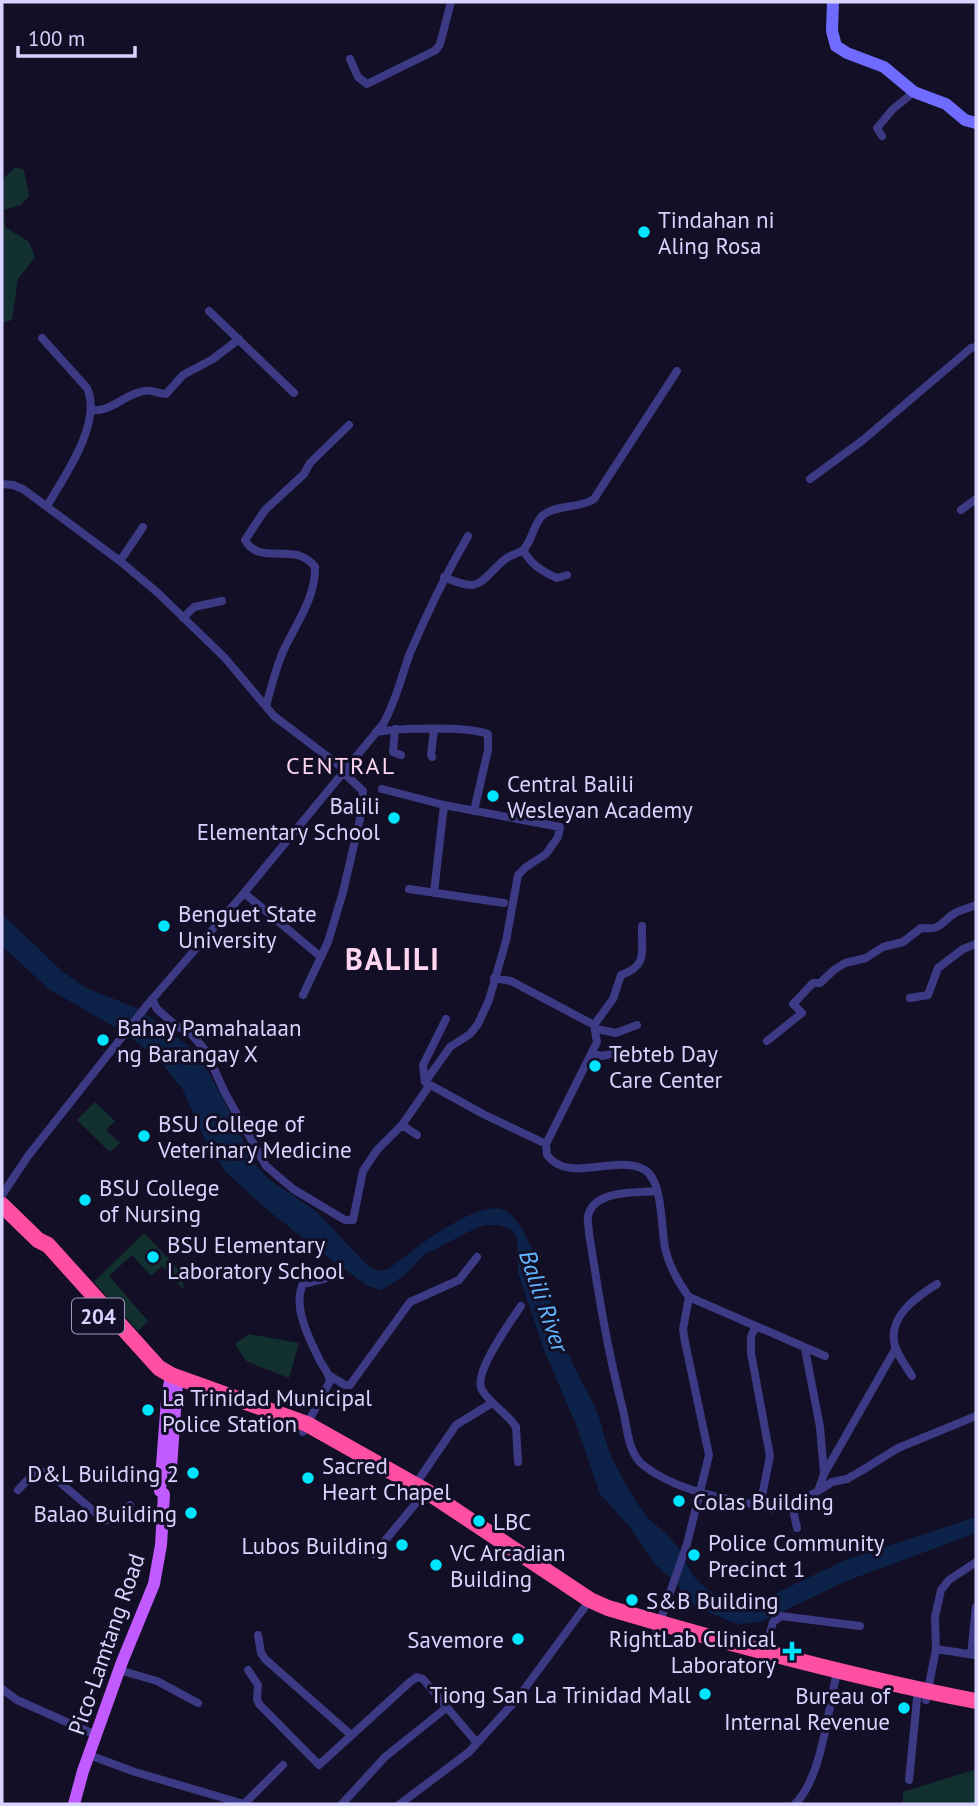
<svg xmlns="http://www.w3.org/2000/svg" width="978" height="1806" viewBox="0 0 978 1806" font-family="'PT Sans',sans-serif">
  <style>
    .green { fill: #12302f }
    .water { fill: #0c2248 }
    .lines { fill: none; stroke-linecap: round; stroke-linejoin: round }
    .street { stroke: #3d3a85; stroke-width: 8 }
    .secondary { stroke: #6f6bff; stroke-width: 12 }
    .primary { stroke: #c25bff; stroke-width: 12 }
    .highway { stroke: #ff4fa3; stroke-width: 16 }
    .poi-dot { fill: #00e5ff; stroke: #130f26; stroke-width: 2.5 }
    .labels { text-anchor: middle; dominant-baseline: central; stroke-width: 6; stroke-linejoin: round; paint-order: stroke }
    .shield { fill: #130f26; stroke: #9e99be; stroke-width: 2 }
    .shield-label { font-size: 21px; font-weight: bold; fill: #d9d4ff }
    .poi-label { font-size: 23px; fill: #d9d4ff; stroke: #130f26; text-anchor: start }
    .street-label { font-size: 23px; fill: #d9d4ff; stroke: #130f26 }
    .neighbourhood-label { font-size: 24px; letter-spacing: 2px; fill: #ffd6f0; stroke: #130f26 }
    .water-label { font-size: 24px; font-style: italic; fill: #62b6ff; stroke: #130f26 }
    .district-label { font-size: 30px; font-weight: bold; letter-spacing: 2px; fill: #ffd6f0; stroke: #130f26 }
  </style>
  <rect width="100%" height="100%" fill="#130f26"/>
  <path class="green" d="M15 167 24 170 29 196 21 205 4 210 5 227 29 242 35 257 18 279 12 320 2 323V180Z
    M95 1102 115 1121 106 1130 120 1143 110 1152 77 1120Z
    M144 1233 181 1272 184 1287 182 1288 162 1266 151 1276 132 1255 109 1276 148 1321 138 1331 94 1282Z
    M249 1334 299 1343 289 1378 246 1361 235 1344Z
    M976 1769V1804H903V1792Z"/>
  <path class="water" d="M2 914 64 973 86 988 137 1008 194 1050 202 1060 236 1123 252 1161 267 1178 316 1211 368 1266C376 1271 381 1272 389 1269 410 1252 478 1198 504 1210 522 1217 536 1260 543 1278 552 1301 556 1325 566 1348 575 1372 588 1391 598 1414 603 1428 605 1442 611 1455 618 1472 629 1489 639 1506 648 1521 664 1530 675 1544 682 1552 685 1563 691 1572 703 1591 732 1605 754 1604L845 1560 976 1517V1533L844 1582 761 1622 740 1624 732 1622 696 1607 690 1601 676 1583 656 1565 628 1525 600 1494 577 1427 544 1350 518 1272 517 1239 512 1230 499 1225H485L468 1232 424 1255 405 1275 381 1290 368 1286 323 1254 264 1207 227 1173 207 1144 182 1088 157 1058 120 1030 50 990 2 946Z"/>
  <g class="lines">
    <path class="street" d="M350 59 358 77 367 84 436 50 440 44 451 2
      M882 136 877 128 893 109 914 92
      M209 311 294 393
      M42 338 87 388C103 422 64 477 47 506
      M91 410C113 412 124 394 144 391 151 389 158 394 166 394L183 375 213 359 239 339
      M810 479 863 440 971 348 976 347
      M2 484 13 485 23 489 120 561 158 593 225 658 274 716 345 770
      M961 510 976 499
      M523 550C531 564 541 571 557 578L567 575
      M120 561 143 527
      M444 577C481 593 477 584 504 560 509 555 518 554 523 550 532 542 533 525 542 516 556 504 579 509 594 499L677 371
      M183 618 194 607 222 601
      M266 706C271 688 275 671 282 654 294 626 316 599 315 567 295 540 259 567 245 540L265 510 304 474 310 463 349 425
      M395 729 393 752 401 755
      M376 732C399 728 467 726 488 734V750L474 811
      M432 757 431 754 434 730
      M382 789 444 805 560 827 558 837 546 854 526 867 518 875 506 941 489 1000 478 1024 470 1034 450 1047 425 1082
      M409 889 504 903
      M434 892 444 805
      M244 893 321 957
      M642 926C641 951 649 965 621 975L613 999 594 1025 597 1042 546 1144 547 1155C569 1185 617 1153 645 1170 663 1181 661 1229 665 1248 669 1266 678 1282 689 1297L825 1356
      M494 978 511 981 594 1025
      M303 995 328 942 343 892 360 819 363 791 343 772
      M910 998 928 995 938 968 963 949 976 944
      M152 999 157 1009 174 1024 192 1035 206 1051 225 1093 266 1166 293 1189 345 1220H353L363 1171 377 1150 402 1125 429 1086
      M446 1019 423 1065 425 1082 485 1115 546 1144
      M596 1029 616 1033 637 1025
      M767 1041 802 1013 793 1004 813 983H820L834 970 845 963 866 958 883 947 903 942 921 928C943 930 939 923 955 913 961 910 969 908 976 905
      M592 1054 602 1056 623 1051
      M402 1125 417 1135
      M657 1191C637 1193 594 1189 588 1216 587 1221 589 1228 589 1233 598 1291 607 1348 622 1406 627 1424 627 1452 643 1465 680 1494 729 1498 773 1509L802 1501 832 1482 847 1479 861 1471 898 1448 976 1416
      M2 1195 28 1156 148 1004 244 893 383 724C396 702 401 677 410 653 427 613 446 574 468 536
      M755 1327 751 1337V1353L770 1456 760 1506
      M805 1349 820 1427 824 1473
      M330 1376 345 1385H350L410 1302 459 1280 477 1257
      M912 1376C906 1366 898 1356 895 1346 887 1317 916 1297 937 1284
      M303 1432 330 1381C329 1373 324 1368 320 1361 310 1340 292 1307 303 1284L327 1278 333 1273
      M518 1462 516 1427C507 1413 491 1405 482 1390 472 1374 511 1321 521 1306
      M415 1485 456 1425 492 1403
      M18 1490 36 1471 49 1473 104 1520C116 1522 123 1512 130 1505
      M818 1491 824 1474 896 1348
      M792 1505 797 1528
      M374 1554 426 1491
      M656 1633 687 1544 709 1455 685 1342 683 1329 689 1297
      M258 1635 261 1653 265 1659 350 1734
      M936 1649 975 1655
      M971 1654 976 1607
      M762 1661 773 1622 781 1616 860 1626
      M119 1670 157 1681 198 1703
      M248 1670 258 1685 257 1699 259 1704 319 1765 410 1682 417 1677 423 1679 477 1743 469 1752 400 1804
      M2 1689 17 1700 96 1735
      M926 1700 936 1649 935 1617 941 1590 949 1580 976 1562
      M477 1743 517 1699 590 1600
      M89 1755 135 1772 244 1804 283 1765
      M909 1780 918 1689
      M342 1804 385 1757 446 1708
      M795 1804C822 1778 828 1709 837 1672"/>
    <path class="secondary" d="M833 2 832 31 836 46 847 53 884 67 914 92 946 104 965 120 976 123"/>
    <path class="primary" d="M171 1468 177 1381
      M74 1804 83 1771 122 1662 154 1584 161 1545 164 1494 160 1491 167 1400 171 1375"/>
    <path class="highway" d="M2 1205 38 1240 48 1245 159 1368 171 1375 307 1424 426 1491 590 1600 608 1608C730 1644 852 1677 976 1701"/>
  </g>
  <g class="poi-dot">
    <circle cx="644" cy="232" r="7"/>
    <circle cx="493" cy="796" r="7"/>
    <circle cx="394" cy="818" r="7"/>
    <circle cx="164" cy="926" r="7"/>
    <circle cx="103" cy="1040" r="7"/>
    <circle cx="595" cy="1066" r="7"/>
    <circle cx="144" cy="1136" r="7"/>
    <circle cx="85" cy="1200" r="7"/>
    <circle cx="153" cy="1257" r="7"/>
    <circle cx="148" cy="1410" r="7"/>
    <circle cx="193" cy="1473" r="7"/>
    <circle cx="308" cy="1478" r="7"/>
    <circle cx="679" cy="1501" r="7"/>
    <circle cx="191" cy="1513" r="7"/>
    <circle cx="479" cy="1521" r="7"/>
    <circle cx="402" cy="1545" r="7"/>
    <circle cx="694" cy="1555" r="7"/>
    <circle cx="436" cy="1565" r="7"/>
    <circle cx="632" cy="1600" r="7"/>
    <circle cx="518" cy="1639" r="7"/>
    <path d="M788.5 1640.5h7v7h7v7h-7v7h-7v-7h-7v-7h7z"/>
    <circle cx="705" cy="1694" r="7"/>
    <circle cx="904" cy="1708" r="7"/>
  </g>
  <g class="labels">
    <rect class="shield" x="72" y="1298.5" width="52" height="35" rx="5"/>
    <g class="shield-label">
      <text x="98" y="1316">204</text>
    </g>
    <g class="poi-label">
      <text x="658" y="219">Tindahan ni<tspan x="658" dy="26">Aling Rosa</tspan></text>
      <text x="507" y="783">Central Balili<tspan x="507" dy="26">Wesleyan Academy</tspan></text>
      <text x="380" y="805" text-anchor="end">Balili<tspan x="380" dy="26">Elementary School</tspan></text>
      <text x="178" y="913">Benguet State<tspan x="178" dy="26">University</tspan></text>
      <text x="117" y="1027">Bahay Pamahalaan<tspan x="117" dy="26">ng Barangay X</tspan></text>
      <text x="609" y="1053">Tebteb Day<tspan x="609" dy="26">Care Center</tspan></text>
      <text x="158" y="1123">BSU College of<tspan x="158" dy="26">Veterinary Medicine</tspan></text>
      <text x="99" y="1187">BSU College<tspan x="99" dy="26">of Nursing</tspan></text>
      <text x="167" y="1244">BSU Elementary<tspan x="167" dy="26">Laboratory School</tspan></text>
      <text x="162" y="1397">La Trinidad Municipal<tspan x="162" dy="26">Police Station</tspan></text>
      <text x="322" y="1465">Sacred<tspan x="322" dy="26">Heart Chapel</tspan></text>
      <text x="179" y="1473" text-anchor="end">D&amp;L Building 2</text>
      <text x="693" y="1501">Colas Building</text>
      <text x="177" y="1513" text-anchor="end">Balao Building</text>
      <text x="493" y="1521">LBC</text>
      <text x="708" y="1542">Police Community<tspan x="708" dy="26">Precinct 1</tspan></text>
      <text x="388" y="1545" text-anchor="end">Lubos Building</text>
      <text x="450" y="1552">VC Arcadian<tspan x="450" dy="26">Building</tspan></text>
      <text x="646" y="1600">S&amp;B Building</text>
      <text x="776" y="1638" text-anchor="end">RightLab Clinical<tspan x="776" dy="26">Laboratory</tspan></text>
      <text x="504" y="1639" text-anchor="end">Savemore</text>
      <text x="691" y="1694" text-anchor="end">Tiong San La Trinidad Mall</text>
      <text x="890" y="1695" text-anchor="end">Bureau of<tspan x="890" dy="26">Internal Revenue</tspan></text>
    </g>
    <g class="street-label">
      <text transform="translate(106 1644) rotate(-71)">Pico-Lamtang Road</text>
    </g>
    <g class="neighbourhood-label">
      <text x="341" y="765">CENTRAL</text>
    </g>
    <g class="water-label">
      <text transform="translate(544 1301) rotate(71)">Balili River</text>
    </g>
    <g class="district-label">
      <text x="393" y="958">BALILI</text>
    </g>
  </g>
  <rect width="978" height="1806" fill="none" stroke="#d9d4ff" stroke-width="7"/>
  <path d="M18 46v10h117v-10" fill="none" stroke="#d9d4ff" stroke-width="3.5"/>
  <text x="28" y="46" font-size="21" fill="#d9d4ff" stroke="#130f26" stroke-width="5" paint-order="stroke">100 m</text>
</svg>
